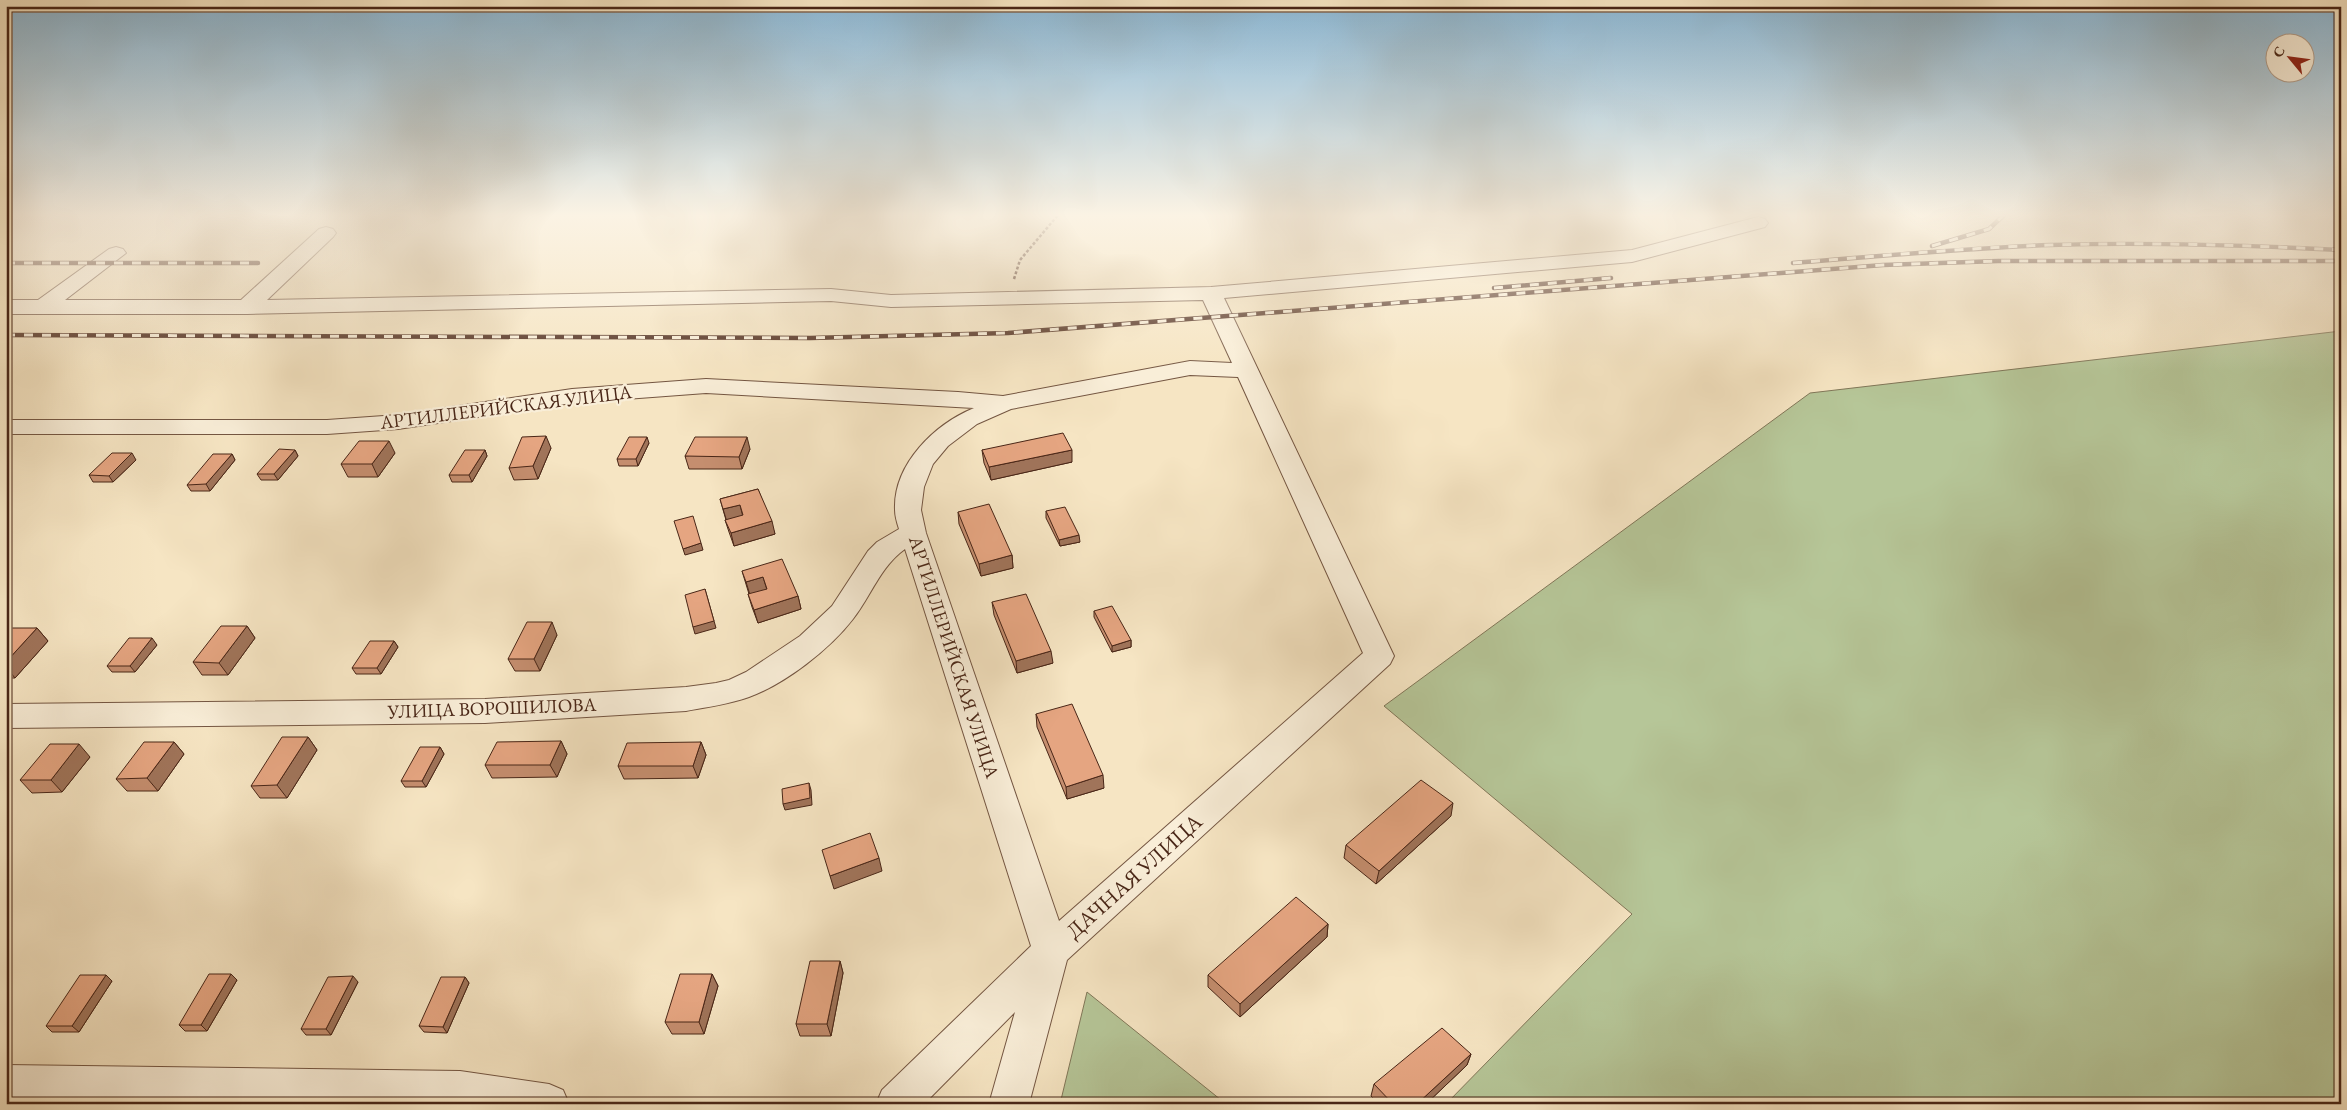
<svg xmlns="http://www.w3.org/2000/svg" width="2347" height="1110" viewBox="0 0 2347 1110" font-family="'EB Garamond',serif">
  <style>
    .green { fill: #b6c698; stroke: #807658 }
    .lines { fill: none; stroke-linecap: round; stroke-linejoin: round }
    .minor-casing { stroke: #745642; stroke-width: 2 }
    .path { stroke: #492617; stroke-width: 2.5; stroke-dasharray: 3 2; stroke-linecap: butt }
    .minor { fill: #f9eed8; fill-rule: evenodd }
    .rail-casing { stroke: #492617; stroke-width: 4.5 }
    .rail { stroke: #f9eed8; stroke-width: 3; stroke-dasharray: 9; stroke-linecap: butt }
    .wall { fill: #c58e6f; stroke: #492617 }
    .shaded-wall { fill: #a0745a; stroke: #492617 }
    .building { fill: #e5a581; stroke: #492617 }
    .labels { text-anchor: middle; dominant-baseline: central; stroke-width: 4.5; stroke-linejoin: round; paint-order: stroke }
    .street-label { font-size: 19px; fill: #492617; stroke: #f9eed8 }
    .near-street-label { font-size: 22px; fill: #492617; stroke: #f9eed8 }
  </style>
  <rect width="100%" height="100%" fill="#f6e5c3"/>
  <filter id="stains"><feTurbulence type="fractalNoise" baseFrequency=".004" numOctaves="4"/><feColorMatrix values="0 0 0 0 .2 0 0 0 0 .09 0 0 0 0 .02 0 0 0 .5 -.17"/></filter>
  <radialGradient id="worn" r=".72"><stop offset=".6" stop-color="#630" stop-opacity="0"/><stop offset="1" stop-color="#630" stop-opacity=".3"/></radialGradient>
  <path class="green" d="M2341 331V1104H1446L1632 914 1384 706 1810 393Z
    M1087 992 1226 1104H1060Z"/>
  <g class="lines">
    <defs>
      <path id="minor" d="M1758 217 1765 219 1768 223 1765 227 1632 262 1224 298 1394 656 1390 664 1067 960 1029 1104H989L1015 1012 924 1104H876L882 1090 1031 946 905 549C880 567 871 596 853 619 830 649 785 684 749 697 729 704 708 707 686 711L485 723 6 728V704L485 699 686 687 716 683 729 680 746 672 800 636 832 606 868 551 877 542 899 529C897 523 895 516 895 510 893 464 935 424 974 408L706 393 572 403 398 429 327 434H6V420H327L398 415 572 389 706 379 958 392 1003 396 1190 361 1232 363 1203 300 891 307 831 301 247 314H6V300H38L109 249 116 247 123 249 126 253 65 300H241L319 229 326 227 333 229 336 233 333 237 267 300 831 289 891 295 1211 287 1632 250ZM1190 375 1238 377 1363 653 1059 921 926 533 921 510 924 487 933 464 948 446 977 424 1011 409Z
        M6 1065 460 1071 549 1084 563 1090 569 1104 6 1103Z"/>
    </defs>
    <use href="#minor" class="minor-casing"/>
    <path class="path" d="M1014 279 1020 260 1058 215"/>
    <use href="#minor" class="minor"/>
    <defs>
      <path id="rail" d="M1932 246 1989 229 2004 215
        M6 263H258
        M1793 263C1879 256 1964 248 2050 245 2147 242 2244 245 2341 250
        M1494 288 1611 278
        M6 335 810 338 1008 333 1883 265 1998 261H2341"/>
    </defs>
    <use href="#rail" class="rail-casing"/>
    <use href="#rail" class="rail"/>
  </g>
  <path class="wall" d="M649 443 638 466H619L617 459Z
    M551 448 538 479 514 480 509 468Z
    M750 449 742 469H689L685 456Z
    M295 450 298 456 278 480H261L257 474Z
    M485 450 487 456 472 482H452L449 475Z
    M982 450 1072 462 991 480 984 463Z
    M395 453 378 477H348L341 464Z
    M232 454 235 460 210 491H191L187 485Z
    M136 460 113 482H93L89 475Z
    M758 489 775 534 734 546 729 532 725 520H726L720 499Z
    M1046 511 1080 542 1060 546 1046 518Z
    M958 512 1012 555 1013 568 981 576 959 524Z
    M742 571 798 596 801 609 758 623 752 607 748 594H749Z
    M992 602 1053 663 1017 673 994 615Z
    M1094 611 1131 640V647L1112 652 1094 617Z
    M247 626 255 638 228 675H202L193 662Z
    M37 628 48 641 15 678H6V633Z
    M557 635 540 671H515L508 659Z
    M394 641 398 647 381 674H356L352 668Z
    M157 645 135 672H112L107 666Z
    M1036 714 1104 788 1067 799 1037 727Z
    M308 737 317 750 287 798H260L251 786Z
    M561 741 567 754 557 777 492 778 485 765Z
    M174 742 184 754 158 791H127L116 779Z
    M701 742 706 755 698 778 624 779 618 766Z
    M440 747 444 754 426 787H405L401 781Z
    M90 757 62 792 32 793 20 780Z
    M1451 816 1376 884 1344 858 1346 845Z
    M1328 924 1327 937 1240 1017 1208 987V975Z
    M840 961 843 973 831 1036H800L796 1024Z
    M231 974 237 980 207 1031H185L179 1025Z
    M712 974 718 986 704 1034H672L665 1022Z
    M465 977 469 983 447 1033 424 1032 419 1026Z
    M112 981 79 1032H52L46 1026Z
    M358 982 331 1035H306L301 1029Z
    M1471 1054 1467 1065 1426 1104H1379L1371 1096 1374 1084Z"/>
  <path class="shaded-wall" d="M546 436 551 448 538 479 533 466Z
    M647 437 649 443 638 466 636 459Z
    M747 437 750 449 742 469 739 457Z
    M389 441 395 453 378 477 372 464Z
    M295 450 298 456 278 480 274 474Z
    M485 450 487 456 472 482 469 475Z
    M1072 450V462L991 480 989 467Z
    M132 453 136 460 113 482 109 476Z
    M232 454 235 460 210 491 206 484Z
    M740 505 743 517 727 522 723 509Z
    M772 521 775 534 734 546 731 533Z
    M1079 535 1080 542 1060 546 1059 540Z
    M701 543 703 550 685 555 683 549Z
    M1012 555 1013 568 981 576 979 564Z
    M763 577 767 590 750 595 746 582Z
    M705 589 716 628 695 634 693 627Z
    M798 596 801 609 758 623 754 610Z
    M552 622 557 635 540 671 534 659Z
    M247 626 255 638 228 675 219 663Z
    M37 628 48 641 15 678 6 667V662Z
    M152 638 157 645 135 672 130 666Z
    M1131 640V647L1112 652V646Z
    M394 641 398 647 381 674 377 668Z
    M1051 651 1053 663 1017 673 1016 661Z
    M308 737 317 750 287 798 277 785Z
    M561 741 567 754 557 777 550 765Z
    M174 742 184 754 158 791 147 778Z
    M701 742 706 755 698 778 693 766Z
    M79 744 90 757 62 792 51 780Z
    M440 747 444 754 426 787 422 781Z
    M1103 775 1104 788 1067 799 1066 787Z
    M809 783 811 790 812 805 785 810 783 804Z
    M1453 803 1451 816 1376 884 1379 871Z
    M879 858 882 871 834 889 830 876Z
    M1328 924 1327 937 1240 1017V1004Z
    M840 961 843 973 831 1036 827 1024Z
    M231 974 237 980 207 1031 201 1025Z
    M712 974 718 986 704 1034 699 1022Z
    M106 975 112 981 79 1032 72 1026Z
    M353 976 358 982 331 1035 326 1029Z
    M465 977 469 983 447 1033 443 1027Z
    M1471 1054 1467 1065 1426 1104H1417Z"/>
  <path class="building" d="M1063 433 1072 450 989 467 982 450Z
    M546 436 533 466 509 468 522 437Z
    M629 437H647L636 459H617Z
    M695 437H747L739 457 685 456Z
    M359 441H389L372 464H341Z
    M279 449 295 450 274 474H257Z
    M465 450H485L469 475H449Z
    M112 453H132L109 476 89 475Z
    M213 454H232L206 484 187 485Z
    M758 489 772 521 731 533 725 520 743 515 740 505 723 509 720 499Z
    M989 504 1012 555 979 564 958 512Z
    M1065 507 1079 535 1059 540 1046 511Z
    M693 516 701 543 683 549 674 521Z
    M782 559 798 596 754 610 748 594 767 589 763 577 746 582 742 571Z
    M705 589 714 621 693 627 685 595Z
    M1026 594 1051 651 1016 661 992 602Z
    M1112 606 1131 640 1112 646 1094 611Z
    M527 622H552L534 659H508Z
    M221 626H247L219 663 193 662Z
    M11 628H37L6 662V633Z
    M129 638H152L130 666H107Z
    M370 641H394L377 668H352Z
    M1072 704 1103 775 1066 787 1036 714Z
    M282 737H308L277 785 251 786Z
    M561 741 550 765H485L497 742Z
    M144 742H174L147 778 116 779Z
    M701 742 693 766H618L627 743Z
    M50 744H79L51 780H20Z
    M420 747H440L422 781H401Z
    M1421 780 1453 803 1379 871 1346 845Z
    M809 783 810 798 783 804 782 789Z
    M870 833 879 858 830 876 822 850Z
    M1296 897 1328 924 1240 1004 1208 975Z
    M810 961H840L827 1024H796Z
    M209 974H231L201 1025H179Z
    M680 974H712L699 1022H665Z
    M80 975H106L72 1026H46Z
    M353 976 326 1029H301L328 977Z
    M441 977H465L443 1027 419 1026Z
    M1442 1028 1471 1054 1417 1104H1393L1374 1084Z"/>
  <linearGradient id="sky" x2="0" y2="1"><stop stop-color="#8bb8d6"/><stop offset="0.58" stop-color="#fbf3e4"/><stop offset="1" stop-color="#fbf3e4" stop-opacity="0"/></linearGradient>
  <rect width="2347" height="371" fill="url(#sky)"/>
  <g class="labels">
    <g class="street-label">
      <text transform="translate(506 407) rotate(-7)">АРТИЛЛЕРИЙСКАЯ УЛИЦА</text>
      <text transform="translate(954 657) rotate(72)">АРТИЛЛЕРИЙСКАЯ УЛИЦА</text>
      <text transform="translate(492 708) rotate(-2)">УЛИЦА ВОРОШИЛОВА</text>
    </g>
    <g class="near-street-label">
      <text transform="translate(1134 876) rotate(-42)">ДАЧНАЯ УЛИЦА</text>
    </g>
  </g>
  <rect width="2347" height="1110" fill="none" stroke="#f6e5c3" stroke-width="25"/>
  <rect x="8" y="8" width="2332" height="1095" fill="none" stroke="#492617" stroke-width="2.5"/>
  <rect x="12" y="12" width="2322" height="1085" fill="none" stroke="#492617"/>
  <g transform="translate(2290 58) rotate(299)"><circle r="24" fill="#f9eed8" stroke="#b39e8b"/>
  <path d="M0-4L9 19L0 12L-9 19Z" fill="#8f2418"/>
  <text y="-8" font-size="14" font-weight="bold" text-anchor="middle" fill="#492617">С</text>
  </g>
  <rect width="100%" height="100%" filter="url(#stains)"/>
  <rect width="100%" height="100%" fill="url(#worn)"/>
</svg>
